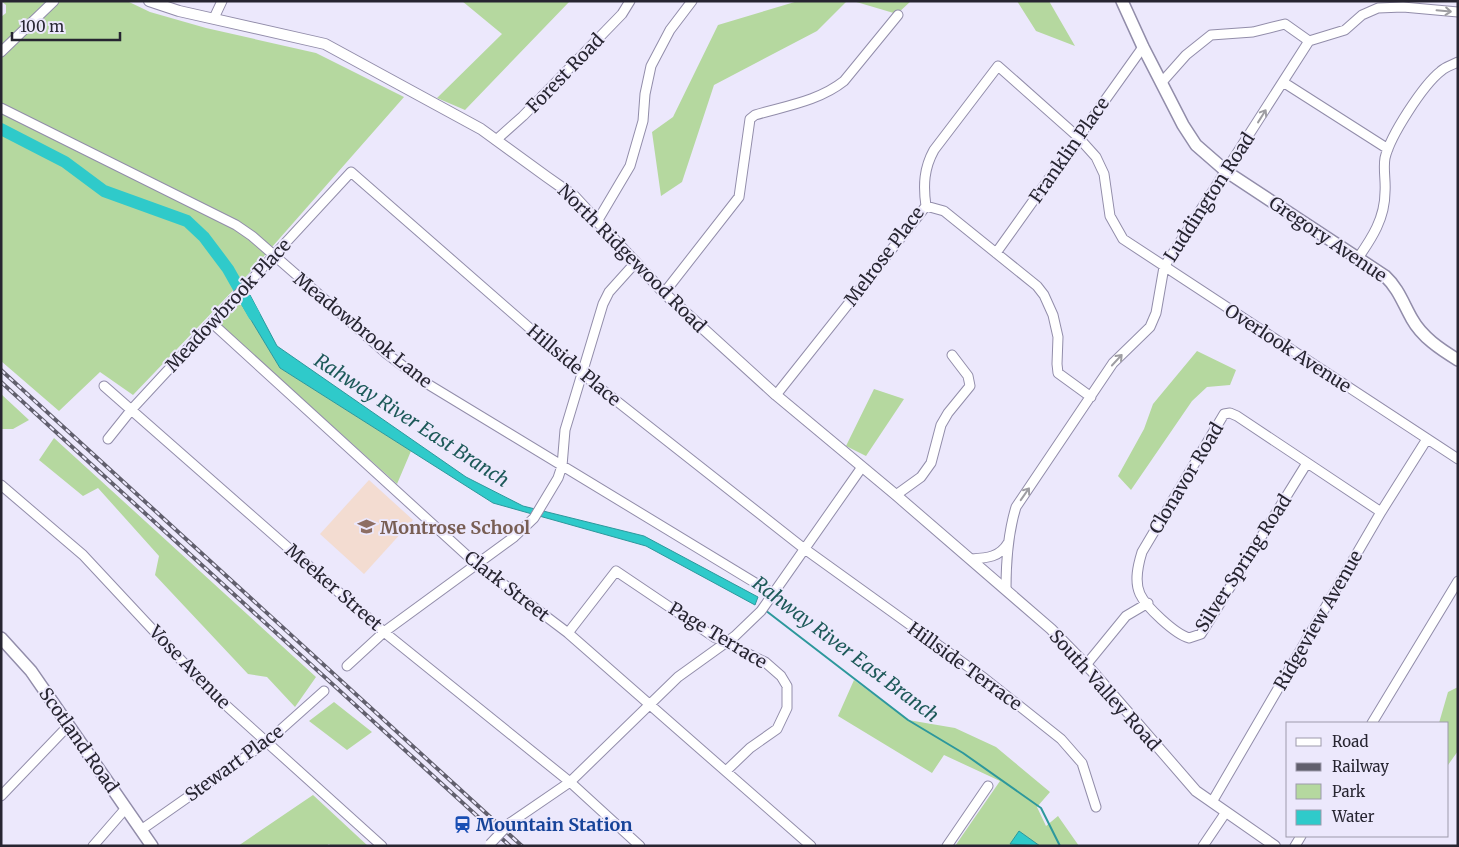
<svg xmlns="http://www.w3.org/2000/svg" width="1459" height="847" viewBox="0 0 1459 847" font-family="Merriweather,serif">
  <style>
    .education { fill: #f3dcd1 }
    .green { fill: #b5d89f }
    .water { fill: #2fcaca; stroke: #2d989c }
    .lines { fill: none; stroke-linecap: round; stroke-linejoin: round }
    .stream { stroke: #2d989c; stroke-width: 2 }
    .river { stroke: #2fcaca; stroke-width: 12 }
    .minor-casing { stroke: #928daa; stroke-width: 11 }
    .tertiary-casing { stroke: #928daa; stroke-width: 12 }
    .secondary-casing { stroke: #928daa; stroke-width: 14 }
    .minor { stroke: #fff; stroke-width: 9 }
    .tertiary { stroke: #fff; stroke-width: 10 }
    .secondary { stroke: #fff; stroke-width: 11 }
    .rail-casing { stroke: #615f6d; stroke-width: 4 }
    .rail { stroke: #ece8fc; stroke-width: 2; stroke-dasharray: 5.5; stroke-linecap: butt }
    .minor-bridge-casing { stroke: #928daa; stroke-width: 11; stroke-linecap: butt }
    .minor-bridge { stroke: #fff; stroke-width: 9 }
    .oneway { stroke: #9e9da2 }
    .labels { text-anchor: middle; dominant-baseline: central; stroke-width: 4; stroke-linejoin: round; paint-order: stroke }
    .street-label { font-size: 18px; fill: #272531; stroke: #ece8fc }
    .education-label { font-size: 18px; font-weight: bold; fill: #785e54; stroke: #ece8fc; text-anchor: start }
    .transit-label { font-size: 18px; font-weight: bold; fill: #164399; stroke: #ece8fc; text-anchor: start }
    .water-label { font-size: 19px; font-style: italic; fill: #1d5959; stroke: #ece8fc }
  </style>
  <rect width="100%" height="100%" fill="#ece8fc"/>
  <path class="education" d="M369 480 413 520 364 574 320 534Z"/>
  <path class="green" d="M1 1H127L150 12 206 28 316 53 404 97 243 280 133 395 100 372 59 411 1 361V17L6 13V5Z
    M462 1H570L465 110 437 98 502 34Z
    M798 1H847L817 31 714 85 682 182 661 196 652 132 673 117 718 25Z
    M853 1H911L897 14Z
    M1017 1H1049L1075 46 1036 31Z
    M238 305H242L280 368 411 451 397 484 219 324Z
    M1197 351 1236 370 1230 385 1207 387 1192 401 1131 490 1118 476 1144 429 1153 404Z
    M874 389 904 399 866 456 846 446Z
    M1 394 29 420 13 429H1Z
    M54 438 316 677 295 707 267 677 248 674 155 575 159 556 98 488 83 496 39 460Z
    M854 680 908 720 955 728 996 747 1050 792 1037 807 1046 826 1058 816 1079 846H955L1000 781 944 755 932 773 838 716Z
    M1458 687V751L1448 765V723H1439L1448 692Z
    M334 702 372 732 347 750 309 721Z
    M313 795 368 846H331L329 844 326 846H238Z"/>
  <path class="water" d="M250 295 277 346 466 477 523 506 644 536 758 597 755 605 646 546 493 503 280 368 242 305Z
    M1019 831 1040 846 1010 844Z"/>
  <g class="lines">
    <path class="stream" d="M765 610 908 720 963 753 1041 808 1060 846"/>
    <path class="river" d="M1 129 65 162 104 191 187 221 204 237 228 269 254 315"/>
    <defs>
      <path id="minor" d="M214 18 222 1
        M1 52 54 1
        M1162 82 1186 55 1211 35 1253 32 1285 24 1309 41
        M1283 82 1388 149
        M1 108 236 225 252 236 387 354 426 383 772 593
        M496 140 523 116 622 14 630 1
        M926 206 944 211 1037 286 1044 295 1053 315 1058 337 1057 364 1058 373 1091 397
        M598 220 630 166 643 121 645 94 651 66 670 30 692 1
        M996 253 1143 47
        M1358 258C1372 238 1385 218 1385 192 1386 181 1383 169 1385 158 1390 136 1423 85 1441 71 1445 67 1452 65 1458 62
        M664 293 739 197 750 119 755 115C785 106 819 101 844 81L898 15
        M212 323 473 561 568 633 811 846
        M104 386 384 632 570 782 640 846
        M776 395 926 206C923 185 924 168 934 150L998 66 1078 137 1096 157 1104 174 1110 216 1123 239 1458 459
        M108 439 132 409 351 172 581 373 802 547 984 678 1061 739 1082 763 1096 807
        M1307 463 1201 634 1189 638C1175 634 1146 607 1140 594 1134 581 1138 565 1142 552L1224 414 1230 413 1237 416 1381 512
        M1 485 83 555 209 690 382 846
        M896 495 921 477 931 463 941 425 948 413 970 386 968 376 952 355
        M972 559C987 558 1000 557 1008 543
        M1006 589C1006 562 1008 533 1016 507L1113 363 1150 327 1156 313 1164 267 1309 41 1345 30 1362 15 1378 8 1403 7 1458 12
        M568 633 616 571 714 637 765 662 781 676 787 686V708L777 729 750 748 726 771
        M1086 665 1126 616 1148 603
        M347 666 384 632 514 537 534 518 558 478 562 466 565 430 603 304 609 292 636 262
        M1372 723 1458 581
        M1 796 68 726
        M1212 802 1381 512 1427 439
        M510 823 570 782 678 677 735 636 761 611 862 467
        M141 830 268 741 324 691
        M93 846 126 808
        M947 846 988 786
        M1203 846 1226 812
        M1295 846 1301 836"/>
      <path id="tertiary" d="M149 1 179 11 325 44 481 129 547 177 574 196 664 293 776 395 896 495 1051 629 1092 671 1196 791 1275 846"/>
      <path id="secondary" d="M1122 1 1143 47 1183 125 1196 145 1227 172 1385 276C1398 288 1403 303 1412 319 1422 337 1440 349 1458 360
        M1 638 31 671 152 846"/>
    </defs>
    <use href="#minor" class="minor-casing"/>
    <use href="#tertiary" class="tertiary-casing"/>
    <use href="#secondary" class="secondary-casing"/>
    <use href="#minor" class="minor"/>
    <use href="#tertiary" class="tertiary"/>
    <use href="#secondary" class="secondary"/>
    <defs>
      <path id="rail" d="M1 370 522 846
        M1 382 510 846"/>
    </defs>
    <use href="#rail" class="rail-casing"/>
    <use href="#rail" class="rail"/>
    <defs>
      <path id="minor-bridge" d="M490 844 510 823"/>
    </defs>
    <use href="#minor-bridge" class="minor-bridge-casing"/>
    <use href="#minor-bridge" class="minor-bridge"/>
  </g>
  <defs><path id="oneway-shaft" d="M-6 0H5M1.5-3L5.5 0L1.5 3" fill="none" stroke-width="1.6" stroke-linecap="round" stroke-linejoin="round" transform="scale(1.25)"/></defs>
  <g class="oneway">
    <use href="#oneway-shaft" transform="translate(1444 11) rotate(5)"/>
    <use href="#oneway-shaft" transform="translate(1262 116) rotate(-58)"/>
    <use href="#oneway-shaft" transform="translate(1117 360) rotate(-47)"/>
    <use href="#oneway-shaft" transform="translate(1025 494) rotate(-55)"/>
  </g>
  <defs>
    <symbol id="school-bare" viewBox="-9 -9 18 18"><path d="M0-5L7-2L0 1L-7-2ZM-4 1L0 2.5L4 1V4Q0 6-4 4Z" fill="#8d6e63" stroke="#ece8fc" stroke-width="2.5" paint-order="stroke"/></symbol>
    <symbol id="station-bare" viewBox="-9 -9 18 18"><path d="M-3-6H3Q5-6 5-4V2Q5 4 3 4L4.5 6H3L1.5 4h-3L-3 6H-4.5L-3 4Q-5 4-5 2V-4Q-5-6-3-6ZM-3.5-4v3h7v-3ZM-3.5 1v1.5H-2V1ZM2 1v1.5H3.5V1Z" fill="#1a4fb4" stroke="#ece8fc" stroke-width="2.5" paint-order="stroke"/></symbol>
  </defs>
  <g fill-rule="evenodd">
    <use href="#school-bare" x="354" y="514" width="25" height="25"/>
    <use href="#station-bare" x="450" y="812" width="25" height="25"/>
  </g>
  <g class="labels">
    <g class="street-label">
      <text transform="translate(565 73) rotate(-46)">Forest Road</text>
      <text transform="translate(1069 150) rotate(-55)">Franklin Place</text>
      <text transform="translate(1209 197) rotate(-57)">Luddington Road</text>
      <text transform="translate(1328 239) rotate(34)">Gregory Avenue</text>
      <text transform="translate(884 256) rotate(-53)">Melrose Place</text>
      <text transform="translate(632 258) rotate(45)">North Ridgewood Road</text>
      <text transform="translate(228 305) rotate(-47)">Meadowbrook Place</text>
      <text transform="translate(363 330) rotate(39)">Meadowbrook Lane</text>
      <text transform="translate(1288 348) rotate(33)">Overlook Avenue</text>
      <text transform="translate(574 365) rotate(40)">Hillside Place</text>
      <text transform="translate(1186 478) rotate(-59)">Clonavor Road</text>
      <text transform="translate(1243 563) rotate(-57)">Silver Spring Road</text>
      <text transform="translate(507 586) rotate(38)">Clark Street</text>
      <text transform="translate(334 587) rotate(41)">Meeker Street</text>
      <text transform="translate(1318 620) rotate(-60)">Ridgeview Avenue</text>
      <text transform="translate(718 635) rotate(31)">Page Terrace</text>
      <text transform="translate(965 666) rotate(36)">Hillside Terrace</text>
      <text transform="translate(190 667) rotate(46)">Vose Avenue</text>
      <text transform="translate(1105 690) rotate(48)">South Valley Road</text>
      <text transform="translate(79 740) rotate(55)">Scotland Road</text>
      <text transform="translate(234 763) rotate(-36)">Stewart Place</text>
    </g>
    <g class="education-label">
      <text x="380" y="527">Montrose School</text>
    </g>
    <g class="transit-label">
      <text x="476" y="824">Mountain Station</text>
    </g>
    <g class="water-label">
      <text transform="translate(412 420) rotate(33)">Rahway River East Branch</text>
      <text transform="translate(846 649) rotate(37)">Rahway River East Branch</text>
    </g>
  </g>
  <rect width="1459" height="847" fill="none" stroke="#272531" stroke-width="5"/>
  <rect x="1286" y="722" width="162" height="115" fill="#ece8fc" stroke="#9d9aab"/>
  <rect x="1296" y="738" width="25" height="8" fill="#ffffff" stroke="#9d9aab"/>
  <text x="1332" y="747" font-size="15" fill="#272531">Road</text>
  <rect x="1296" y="763" width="25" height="8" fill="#615f6d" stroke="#9d9aab"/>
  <text x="1332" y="772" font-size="15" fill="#272531">Railway</text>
  <rect x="1296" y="784" width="25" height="15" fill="#b5d89f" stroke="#9d9aab"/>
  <text x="1332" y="797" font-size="15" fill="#272531">Park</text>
  <rect x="1296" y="810" width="25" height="15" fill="#2fcaca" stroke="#9d9aab"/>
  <text x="1332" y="822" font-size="15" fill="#272531">Water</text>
  <path d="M12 32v8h108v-8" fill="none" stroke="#272531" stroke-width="2.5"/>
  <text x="20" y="32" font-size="15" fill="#272531" stroke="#ece8fc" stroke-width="4" paint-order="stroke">100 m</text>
</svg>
